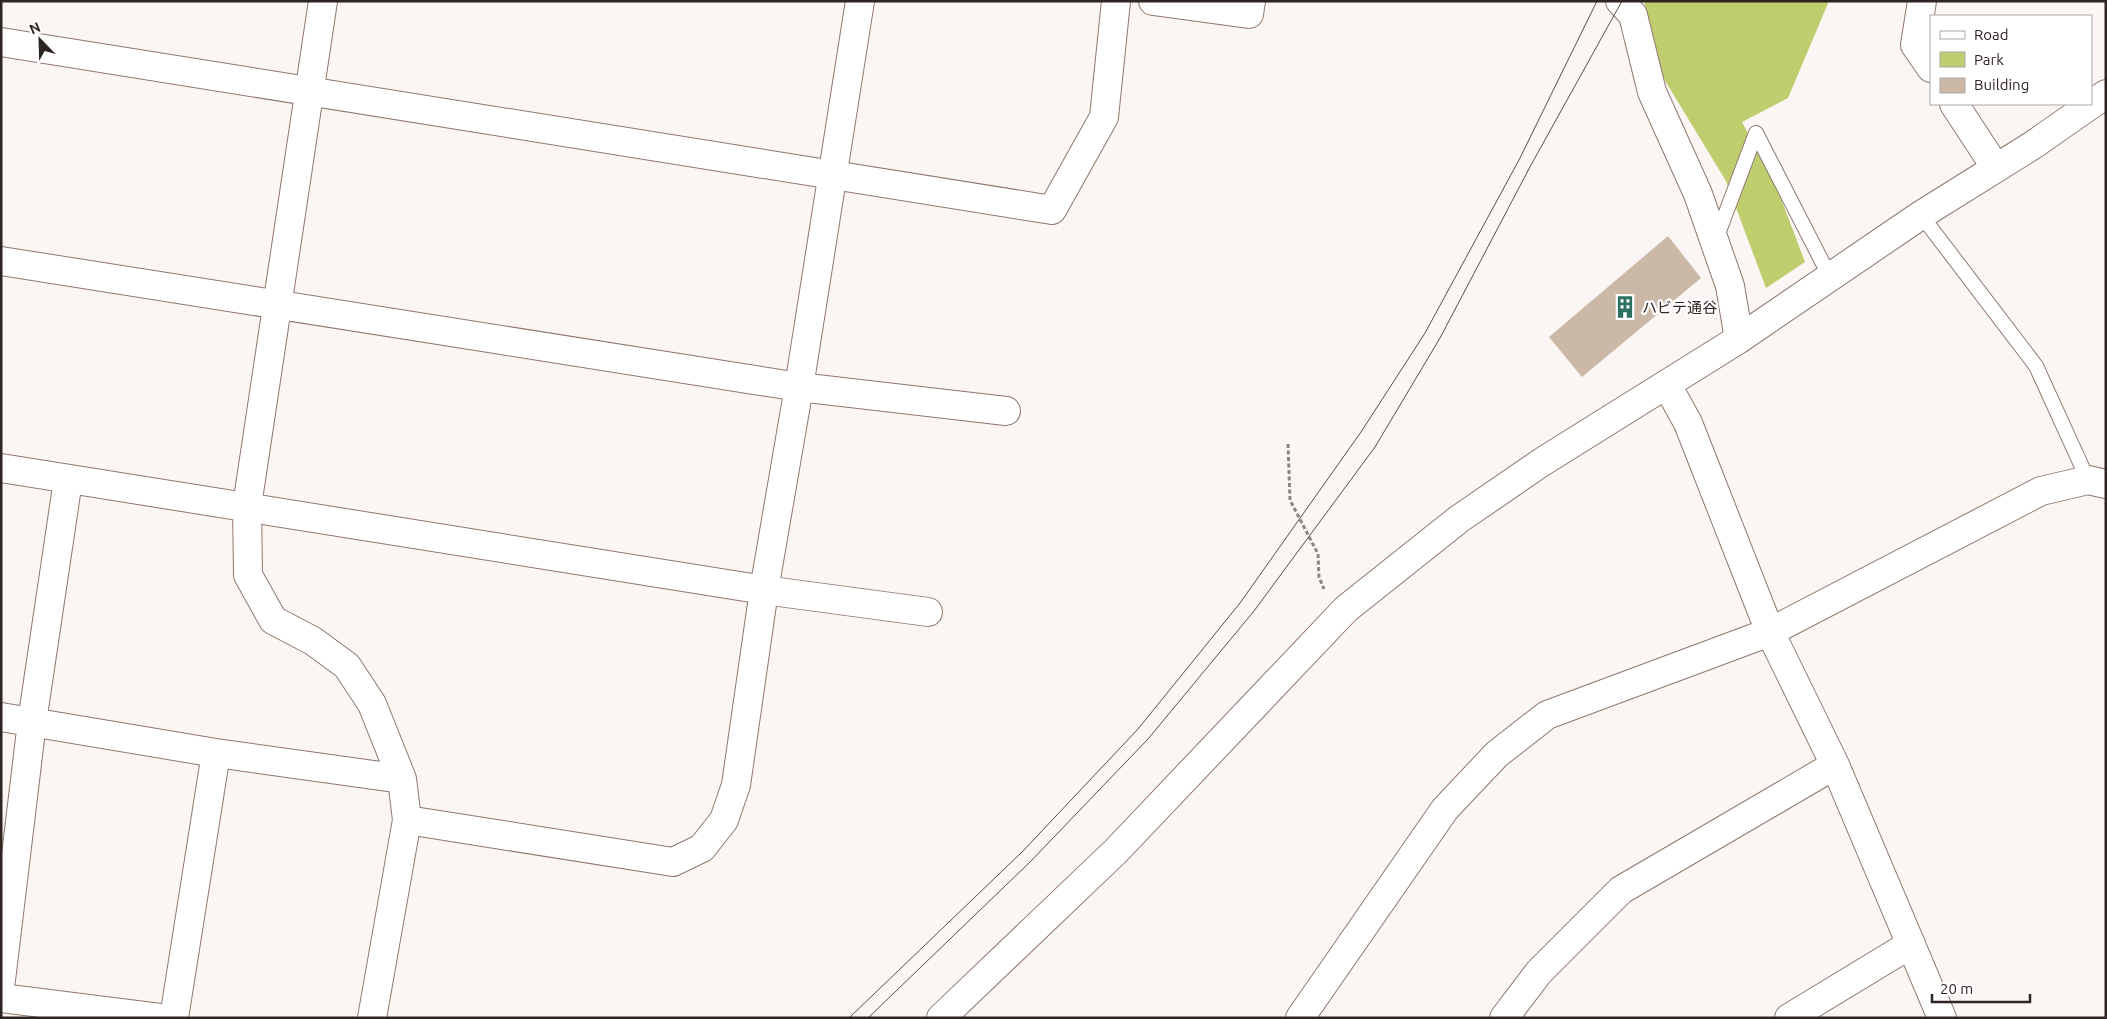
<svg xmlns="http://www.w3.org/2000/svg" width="2107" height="1019" viewBox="0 0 2107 1019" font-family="Ubuntu,'Noto Sans JP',sans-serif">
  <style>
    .green { fill: #bece6e }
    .building { fill: #ccb8a7 }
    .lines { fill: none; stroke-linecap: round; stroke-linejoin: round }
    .service-casing { stroke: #8f776e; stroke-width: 16 }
    .minor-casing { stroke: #8f776e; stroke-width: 30 }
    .tertiary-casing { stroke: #8f776e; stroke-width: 30 }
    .path { stroke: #8d8582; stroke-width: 3; stroke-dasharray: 4 2.5; stroke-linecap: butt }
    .service { stroke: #fff; stroke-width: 14 }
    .minor { stroke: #fff; stroke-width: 28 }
    .tertiary { stroke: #fff; stroke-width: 28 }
    .tram { stroke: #59504d; stroke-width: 1 }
    .labels { text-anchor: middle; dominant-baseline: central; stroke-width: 4.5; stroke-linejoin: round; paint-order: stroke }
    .poi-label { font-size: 15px; fill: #2e2421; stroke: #fff; text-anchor: start }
  </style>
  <rect width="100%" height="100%" fill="#fbf5f3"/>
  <path class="green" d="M1644 1H1829L1788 98 1742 122 1777 188 1805 262 1766 288 1726 181 1664 79Z"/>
  <path class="building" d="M1668 236 1701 278 1582 377 1549 337Z"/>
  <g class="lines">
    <defs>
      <path id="service" d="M1921 215 2036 366 2088 480
        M1716 239 1756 133 1830 277"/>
      <path id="minor" d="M323 1 247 506 248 575 273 620 313 641 347 666 372 704 402 779 407 820 372 1018
        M1153 1 1249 14 1251 1
        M1620 1 1633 15 1652 92 1698 194 1730 286 1739 339
        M1922 1 1915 45 1931 68
        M1 42 1052 210 1104 117 1116 1
        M1954 104 1996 168
        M1 261 799 387 1006 411
        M1 468 764 590 928 612
        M1770 632 1835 765 1942 1018
        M1 717 216 753 402 779
        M407 820 673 862 702 848 724 820 736 785 764 590 799 387 860 1
        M1 980 32 722 68 480
        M1 998 160 1018
        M174 1018 216 753
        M1300 1018 1445 809 1497 754 1547 715 1770 632 2041 491 2088 480 2106 484
        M1504 1018 1539 972 1621 890 1835 765
        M1789 1018 1911 944"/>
      <path id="tertiary" d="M1667 385 1688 423 1770 632
        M941 1018 1116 851 1346 609 1459 519 1542 462 1739 339 1921 215 2033 145 2106 94"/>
    </defs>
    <use href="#service" class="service-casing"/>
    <use href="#minor" class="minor-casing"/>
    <use href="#tertiary" class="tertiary-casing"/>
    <path class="path" d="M1288 444 1290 500 1318 554 1319 577 1324 589"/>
    <use href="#service" class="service"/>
    <use href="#minor" class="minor"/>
    <use href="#tertiary" class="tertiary"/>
    <path class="tram" d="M849 1018 1023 851 1138 729 1240 603 1361 432 1425 333 1519 160 1597 1
      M868 1018 1030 862 1148 739 1254 611 1375 447 1440 338 1531 165 1622 1"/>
  </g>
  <defs>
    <symbol id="building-bare" viewBox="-9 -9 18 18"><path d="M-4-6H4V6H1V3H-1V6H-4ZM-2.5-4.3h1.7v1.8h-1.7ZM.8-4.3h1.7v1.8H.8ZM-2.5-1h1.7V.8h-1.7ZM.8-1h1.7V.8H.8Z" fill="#2d7062" stroke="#fff" stroke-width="2.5" paint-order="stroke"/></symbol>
  </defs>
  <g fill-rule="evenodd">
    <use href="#building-bare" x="1609" y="291" width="32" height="32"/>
  </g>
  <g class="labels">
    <g class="poi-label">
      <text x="1642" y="307">ハビテ通谷</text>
    </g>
  </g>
  <rect width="2107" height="1019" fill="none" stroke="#2e2421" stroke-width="5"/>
  <rect x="1930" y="15" width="162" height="90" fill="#ffffff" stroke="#aba7a6"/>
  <rect x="1940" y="31" width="25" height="8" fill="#ffffff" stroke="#aba7a6"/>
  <text x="1974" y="40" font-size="15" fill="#2e2421">Road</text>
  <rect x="1940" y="52" width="25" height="15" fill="#bece6e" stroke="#aba7a6"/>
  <text x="1974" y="65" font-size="15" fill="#2e2421">Park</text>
  <rect x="1940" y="78" width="25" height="15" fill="#ccb8a7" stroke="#aba7a6"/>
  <text x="1974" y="90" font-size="15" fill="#2e2421">Building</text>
  <g transform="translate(40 40) rotate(337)" stroke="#ffffff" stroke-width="4" paint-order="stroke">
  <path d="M0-4L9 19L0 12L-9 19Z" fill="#2e2421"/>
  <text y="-8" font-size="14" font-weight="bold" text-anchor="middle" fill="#2e2421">N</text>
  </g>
  <path d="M1932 994v8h98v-8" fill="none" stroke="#2e2421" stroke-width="2.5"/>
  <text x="1940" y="994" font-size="15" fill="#2e2421" stroke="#ffffff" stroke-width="4" paint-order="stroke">20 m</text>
</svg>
